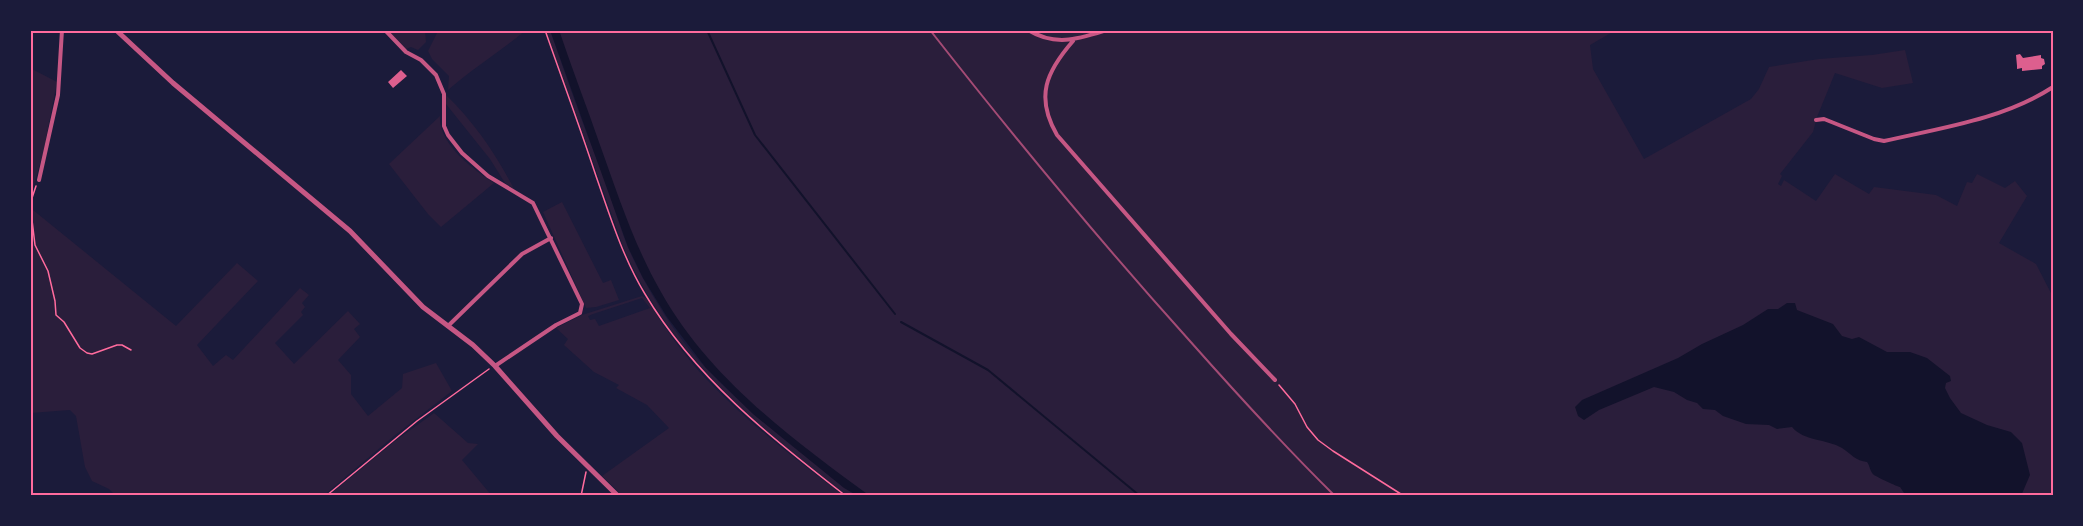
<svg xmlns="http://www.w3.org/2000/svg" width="2083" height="526" viewBox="0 0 2083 526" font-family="Rubik,sans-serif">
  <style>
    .green { fill: #2a1e3b; fill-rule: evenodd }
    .water { fill: #12122b }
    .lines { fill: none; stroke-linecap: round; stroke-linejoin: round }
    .stream { stroke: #12122b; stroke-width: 2 }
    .building { fill: #dd5f8e }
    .path { stroke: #ff6b9d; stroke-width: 1.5 }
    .minor { stroke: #c65784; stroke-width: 4 }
    .tertiary { stroke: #c65784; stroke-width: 5 }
    .rail { stroke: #a44b75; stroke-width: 2 }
    .neatline { fill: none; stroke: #ff6b9d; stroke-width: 2 }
  </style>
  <rect width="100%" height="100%" fill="#1b1b3a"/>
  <path class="green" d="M388 30H425L426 42 418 50 411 47 406 49Z
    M447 30H526C501 51 473 68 448 90L449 76 432 59 428 51 438 31 446 33Z
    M546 30H550C566 76 582 123 600 167 610 192 617 219 627 245 644 285 675 336 705 367 751 416 806 457 858 496H848C758 427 668 354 623 246Z
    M555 30H1616L1590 45 1593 69 1644 159 1751 99 1759 89 1769 67 1819 59 1872 55 1905 50 1913 83 1882 88 1835 73 1817 117 1813 132 1780 174 1782 176 1778 184 1781 186 1784 180 1816 201 1835 174 1869 194 1874 187 1936 195 1957 206 1967 182 1972 183 1977 174 2005 188 2015 181 2027 196 1999 243 2036 264 2053 297V496H865L732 391 681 331 626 232Z
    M30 68 57 82 43 154 32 191 33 210 176 326 237 263 258 281 197 345 213 366 226 355 233 360 300 288 309 295 302 303 305 307 301 312 303 315 275 343 294 364 348 311 360 324 354 329 360 337 338 360 351 375V394L368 416 402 388 403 374 436 363 452 391 394 436 323 496H116L109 489 92 481 85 467 76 416 70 410 30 413Z
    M446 95C474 122 496 154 514 189L505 183 490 159 446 104Z
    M440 116C438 144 473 169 494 183L441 227 428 214 389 164Z
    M562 202 603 283 611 280 619 300 596 307 586 308 543 212Z
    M642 296 646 298C661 322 678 347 697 369 740 417 793 457 844 496H623L602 476 669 428 647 405 616 388 619 385 594 372 564 345 568 339 556 328 582 315ZM642 298 650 308 599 326 595 319 590 320 588 316 593 314Z
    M434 413 468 443 478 444 462 460 492 496H328L395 441Z"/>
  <path class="water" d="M550 30H559C572 69 587 107 600 145 618 195 634 245 661 292 709 378 792 439 870 496H858L844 488 753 414 706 368 667 317 643 278 628 247Z
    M1787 303H1795L1797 310 1833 324 1842 336 1852 339 1859 337 1887 352H1910L1927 358 1950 376 1951 381 1946 383 1945 388 1950 398 1961 413 1987 425 2011 432 2022 443 2030 475 2021 496H1906L1900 487C1898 487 1877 477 1874 475 1870 472 1870 466 1867 462 1856 461 1851 454 1842 448 1827 439 1803 441 1792 427L1777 429 1769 425 1746 424 1723 416 1715 410 1703 409 1697 403 1687 400 1674 392 1654 387 1599 410 1584 420 1578 416 1575 407 1582 400 1678 358 1702 344 1743 325 1768 309H1778Z"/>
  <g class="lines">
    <path class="stream" d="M707 30 755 135 895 314
      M901 322 988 370 1140 496"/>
  </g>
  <path class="building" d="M2020 54 2023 58 2041 55V58L2044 59 2045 64 2042 66V69L2022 71V68L2017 69V66L2016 55Z
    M401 70 407 76 393 88 388 82Z"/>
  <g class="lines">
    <path class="path" d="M545 30C562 79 580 127 596 176 610 216 623 258 645 294 695 378 770 437 846 496
      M30 204 36 186
      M30 218 32 220 35 245 48 271 55 301 56 315 64 322 80 348 87 353 92 354 117 345H122L131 350
      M1279 385 1295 404 1307 427 1318 440 1333 451 1404 496
      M326 496 417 421 489 369
      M581 496 586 472"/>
    <path class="minor" d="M385 30 406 52 421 60 436 75 444 94V126L448 135 462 153 488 176 533 203 582 304 580 313 556 325 495 366
      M1028 30C1056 47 1078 39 1107 30
      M1073 41C1046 72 1035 97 1057 135L1231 334 1275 380
      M1816 120 1824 119 1874 139 1884 141C1941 128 2004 119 2053 87
      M39 180 58 95 62 30
      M448 326 522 254 551 238"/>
    <path class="tertiary" d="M116 30 173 83 350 231 423 307 473 345 495 366 557 436 618 496"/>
    <path class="rail" d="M930 30C1013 136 1099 240 1189 340 1236 393 1284 446 1335 496"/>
  </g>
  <rect width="2083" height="526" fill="none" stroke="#1b1b3a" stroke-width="63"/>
  <rect x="32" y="32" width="2020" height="462" class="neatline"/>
</svg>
